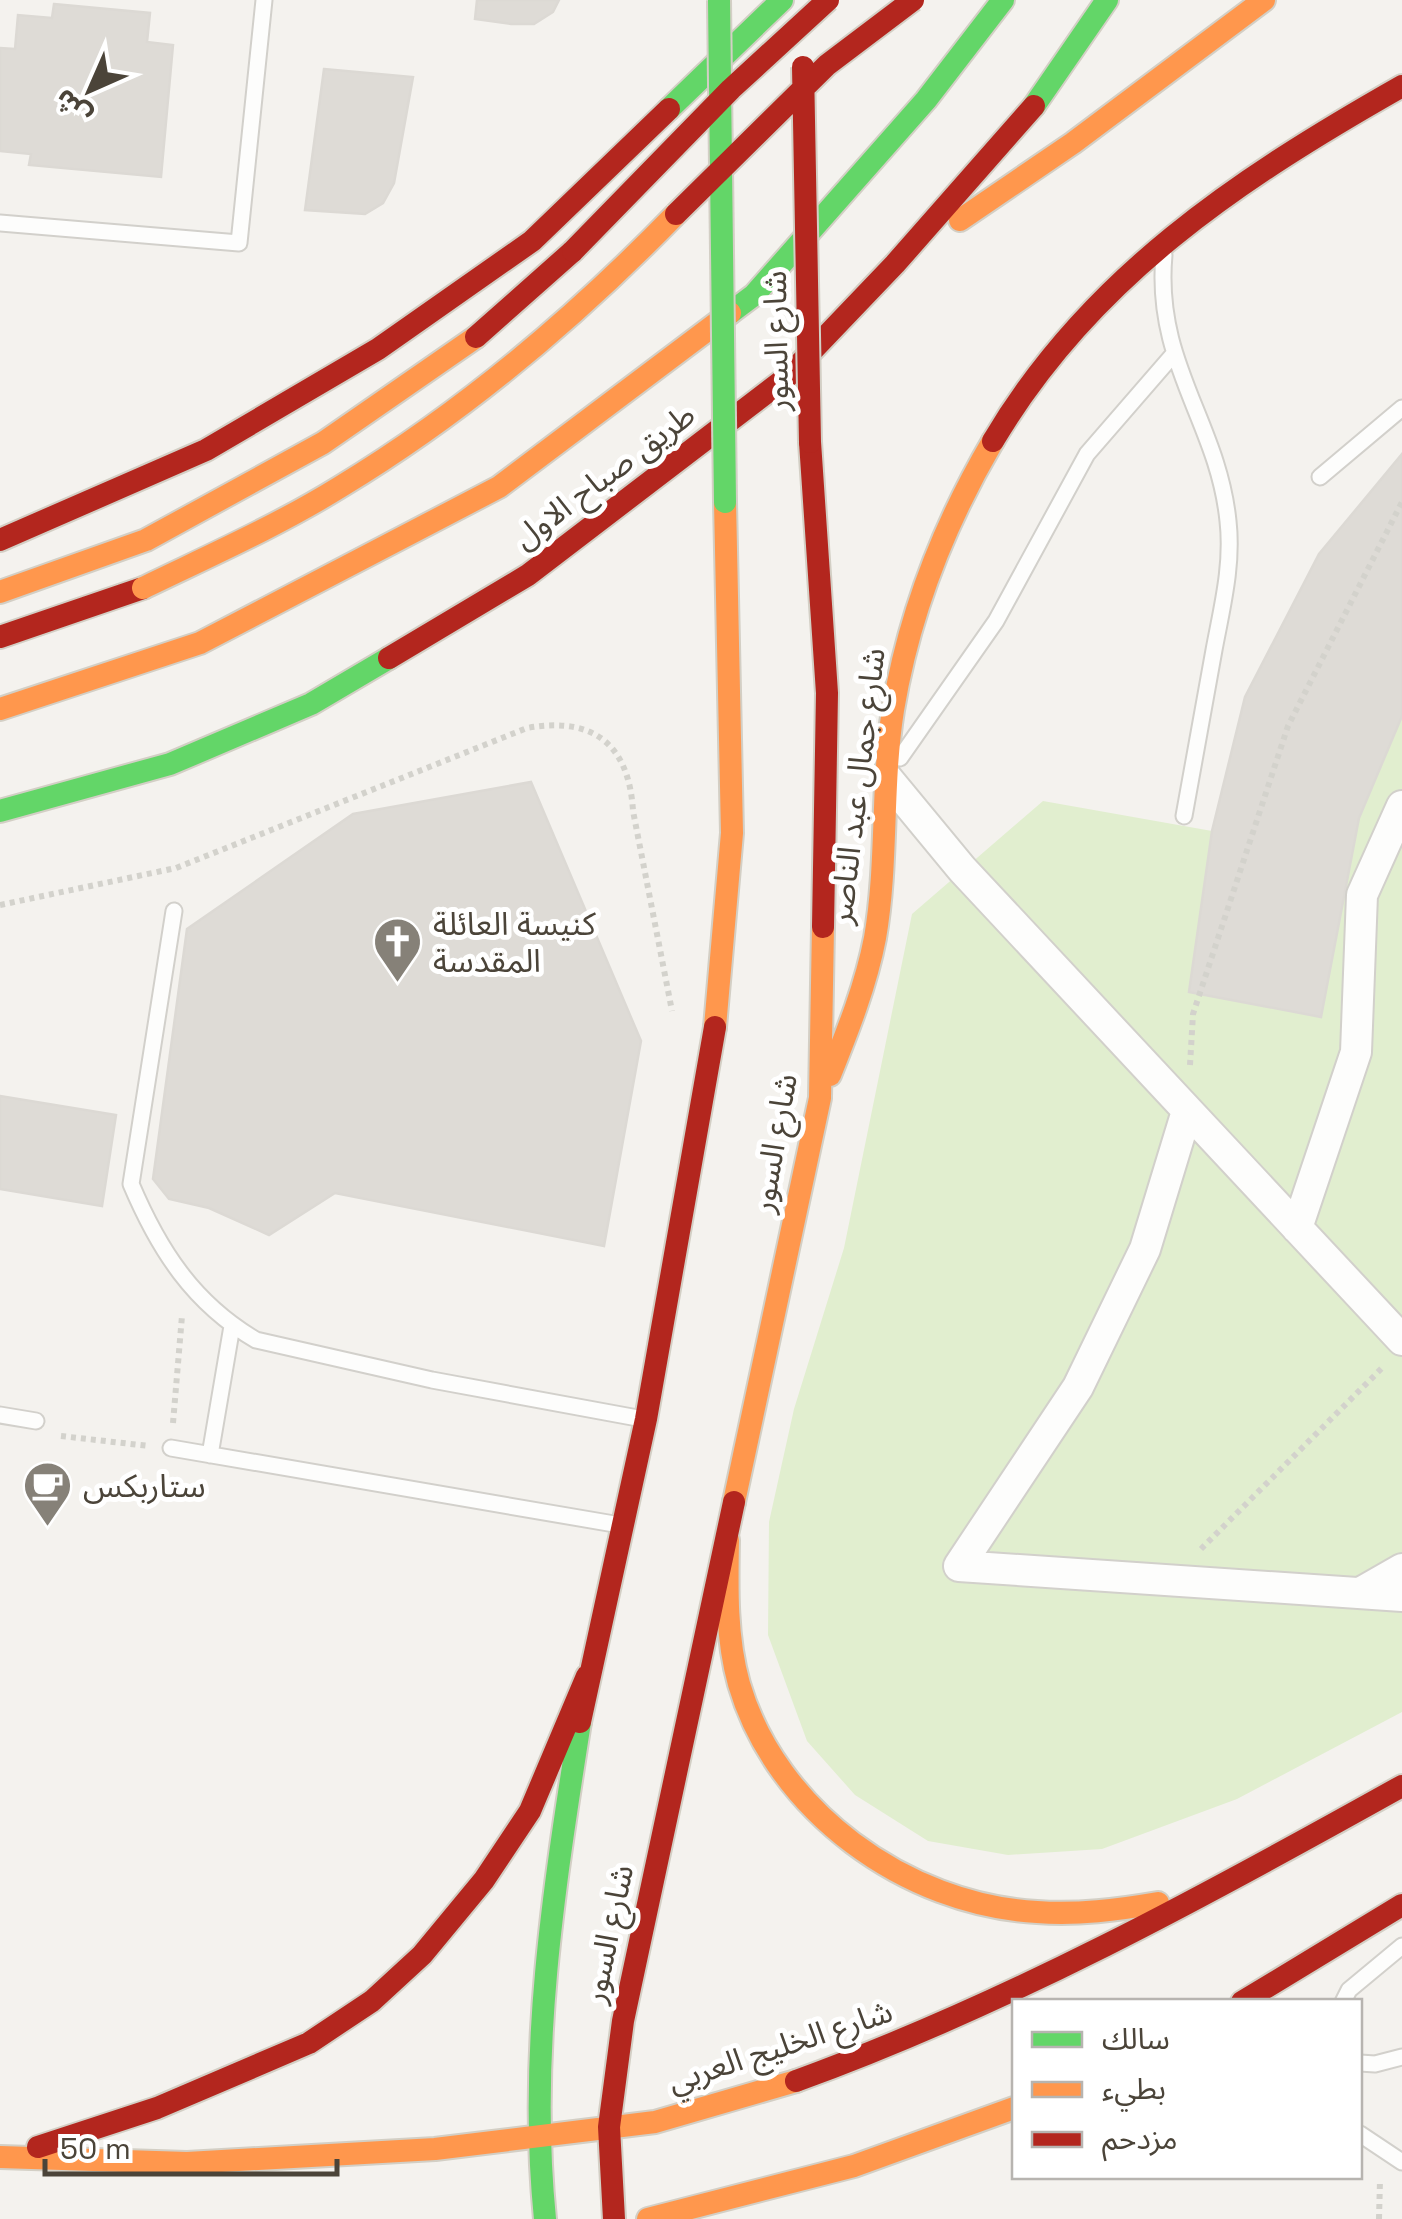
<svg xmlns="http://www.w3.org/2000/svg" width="1402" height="2219" viewBox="0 0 1402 2219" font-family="'Space Grotesk','Noto Sans Arabic',sans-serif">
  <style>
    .green { fill: #e1eecf }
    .building { fill: #dedbd6; stroke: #dcd9d4; stroke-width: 2.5 }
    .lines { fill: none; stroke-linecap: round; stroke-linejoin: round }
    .lane-casing { stroke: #d2d0cb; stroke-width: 19 }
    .street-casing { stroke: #d2d0cb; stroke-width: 34 }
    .fast-casing { stroke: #d3cfc5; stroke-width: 26 }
    .slow-casing { stroke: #d3cfc5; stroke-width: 26 }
    .jam-casing { stroke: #d3cfc5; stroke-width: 26 }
    .path { stroke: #d3d2cc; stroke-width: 6; stroke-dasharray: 5 5; stroke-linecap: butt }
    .lane { stroke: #fdfdfc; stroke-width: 15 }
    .street { stroke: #fdfdfc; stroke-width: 30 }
    .fast { stroke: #63d668; stroke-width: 22 }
    .slow { stroke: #ff974d; stroke-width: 22 }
    .jam { stroke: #b3261e; stroke-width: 22 }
    .fast-bridge-casing { stroke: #d3cfc5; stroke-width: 26; stroke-linecap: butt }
    .slow-bridge-casing { stroke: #d3cfc5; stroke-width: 26; stroke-linecap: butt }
    .jam-bridge-casing { stroke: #d3cfc5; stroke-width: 26; stroke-linecap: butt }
    .fast-bridge { stroke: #63d668; stroke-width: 22 }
    .slow-bridge { stroke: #ff974d; stroke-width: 22 }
    .jam-bridge { stroke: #b3261e; stroke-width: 22 }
    .labels { text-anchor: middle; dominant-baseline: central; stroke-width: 10; stroke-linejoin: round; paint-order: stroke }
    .street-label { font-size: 32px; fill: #4b4439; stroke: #fff }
    .poi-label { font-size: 32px; fill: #4b4439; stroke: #fff; text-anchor: start }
  </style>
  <rect width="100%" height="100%" fill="#f4f2ee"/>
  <path class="green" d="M1402 716V1712L1237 1799 1102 1849 1008 1855 928 1841 855 1795 807 1741 768 1635 769 1522 794 1409 844 1248 912 914 1043 801 1212 831 1189 992 1321 1017 1359 818Z"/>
  <path class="building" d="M477 0H559L553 12 534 24H511L475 19Z
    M54 4 150 13 147 42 173 45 161 177 29 165 31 154 0 151V48L15 49 18 15 52 18Z
    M324 69 413 77 394 183 383 203 365 214 305 210Z
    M1402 454V716L1359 818 1321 1017 1189 992 1212 831 1245 697 1319 554Z
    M531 782 641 1041 604 1246 335 1193 269 1235 209 1208 169 1199 153 1179 187 929 353 814Z
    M0 1096 116 1115 102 1206 0 1189Z"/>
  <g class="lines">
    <defs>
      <path id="lane" d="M0 223 239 243 264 0
        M1164 255C1154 364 1218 422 1228 521 1233 565 1222 607 1214 650 1204 705 1194 761 1184 816
        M1320 477 1402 408
        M900 758 996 621 1087 454 1172 356
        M174 911 131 1184C159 1250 193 1303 256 1340L432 1380 643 1419
        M0 1415 36 1421
        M171 1448 620 1525
        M210 1455 232 1326
        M1343 2002 1349 1990 1402 1946
        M1360 2063 1375 2064 1402 2057
        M1360 2134 1402 2162"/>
      <path id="street" d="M886 777 962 869 1402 1340
        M1187 1111 1145 1249 1078 1387 959 1566 1402 1596
        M1297 1228 1356 1052 1362 895 1402 806
        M1360 1593 1402 1569"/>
      <path id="fast" d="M1034 106 1107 0
        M669 109 782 0
        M730 313 754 295 926 100 1003 0
        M0 811 170 764 311 704 389 658
        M545 2219C528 2051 554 1888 580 1722"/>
      <path id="slow" d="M960 220 1073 143 1264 0
        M0 592 146 540 323 443 476 337
        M0 709 200 643 499 487 730 313
        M715 1027 732 833 725 502
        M830 1075C848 1030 866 985 875 938 888 863 881 786 893 710 909 613 943 526 993 441
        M734 1502 820 1098 823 927
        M728 1540C727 1588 726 1638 739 1684 776 1811 906 1905 1037 1912 1078 1915 1117 1910 1158 1903
        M0 2157 187 2163 435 2149 655 2122 796 2081
        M648 2219 854 2166 1014 2108"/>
      <path id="jam" d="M476 337 573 251
        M993 441C1090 277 1240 178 1402 86
        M810 442 827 693 823 927
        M0 540 206 450 378 349 532 241 669 109
        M0 637 143 588
        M389 658 528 575 787 377 895 264 1034 106
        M580 1722 646 1419 715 1027
        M1242 2002 1402 1905
        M796 2081C1008 2004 1205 1896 1402 1786
        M38 2147 157 2108 309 2043 372 2001 422 1955 484 1880 530 1811 587 1676
        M614 2219 609 2127 623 2021 734 1502"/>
    </defs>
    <use href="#lane" class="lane-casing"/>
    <use href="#street" class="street-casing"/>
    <use href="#fast" class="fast-casing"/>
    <use href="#slow" class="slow-casing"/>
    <use href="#jam" class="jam-casing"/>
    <path class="path" d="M0 905 176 868 527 728C593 716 629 744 633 811L672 1011
      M1190 1065 1193 1014 1288 726 1402 502
      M173 1423 182 1316
      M61 1436 149 1446
      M1201 1549 1383 1367
      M1379 2219 1380 2180"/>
    <use href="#lane" class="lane"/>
    <use href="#street" class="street"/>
    <use href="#fast" class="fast"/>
    <use href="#slow" class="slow"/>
    <use href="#jam" class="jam"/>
    <defs>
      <path id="fast-bridge" d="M719 0 725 502"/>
      <path id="slow-bridge" d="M143 588C209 556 277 526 340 487 464 412 575 318 676 214"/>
      <path id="jam-bridge" d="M803 67 810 442
        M676 214 827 65 913 0
        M573 251 731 89 828 0"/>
    </defs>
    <use href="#fast-bridge" class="fast-bridge-casing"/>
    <use href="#slow-bridge" class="slow-bridge-casing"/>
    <use href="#jam-bridge" class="jam-bridge-casing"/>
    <use href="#fast-bridge" class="fast-bridge"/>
    <use href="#slow-bridge" class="slow-bridge"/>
    <use href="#jam-bridge" class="jam-bridge"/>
  </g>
  <defs>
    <symbol id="church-pin" viewBox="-11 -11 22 30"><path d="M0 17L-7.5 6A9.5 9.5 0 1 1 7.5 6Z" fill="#868178" stroke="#fff"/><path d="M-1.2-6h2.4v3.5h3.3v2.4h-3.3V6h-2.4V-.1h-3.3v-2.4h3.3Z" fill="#fff"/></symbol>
    <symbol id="cafe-pin" viewBox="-11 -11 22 30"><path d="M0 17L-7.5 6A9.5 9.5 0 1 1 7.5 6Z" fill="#868178" stroke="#fff"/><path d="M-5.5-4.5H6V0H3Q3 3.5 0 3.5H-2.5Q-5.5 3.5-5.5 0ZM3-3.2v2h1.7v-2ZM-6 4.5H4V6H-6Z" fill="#fff"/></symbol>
  </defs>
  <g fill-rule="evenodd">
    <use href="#church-pin" x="370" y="914" width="55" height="75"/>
    <use href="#cafe-pin" x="20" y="1458" width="55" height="75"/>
  </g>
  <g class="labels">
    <g class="street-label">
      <text transform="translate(776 341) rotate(-91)">شارع السور</text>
      <text transform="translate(604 476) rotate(-37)">طريق صباح الاول</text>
      <text transform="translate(857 786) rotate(-83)">شارع جمال عبد الناصر</text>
      <text transform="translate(774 1143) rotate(-80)">شارع السور</text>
      <text transform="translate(608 1934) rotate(-78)">شارع السور</text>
      <text transform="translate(780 2046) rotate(-18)">شارع الخليج العربي</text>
    </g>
    <g class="poi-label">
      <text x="433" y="924">كنيسة العائلة<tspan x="433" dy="37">المقدسة</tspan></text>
      <text x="83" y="1486">ستاربكس</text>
    </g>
  </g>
  <rect x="1012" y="1999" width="350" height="180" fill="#ffffff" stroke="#b7b4b0" stroke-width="2.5"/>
  <rect x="1032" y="2032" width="50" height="15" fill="#63d668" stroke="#b7b4b0" stroke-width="2.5"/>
  <text x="1102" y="2049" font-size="30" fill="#4b4439">سالك</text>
  <rect x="1032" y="2082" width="50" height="15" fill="#ff974d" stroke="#b7b4b0" stroke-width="2.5"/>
  <text x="1102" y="2099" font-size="30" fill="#4b4439">بطيء</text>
  <rect x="1032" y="2132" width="50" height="15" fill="#b3261e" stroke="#b7b4b0" stroke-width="2.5"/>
  <text x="1102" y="2149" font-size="30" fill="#4b4439">مزدحم</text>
  <g transform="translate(90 90) rotate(225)" stroke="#ffffff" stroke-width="8" paint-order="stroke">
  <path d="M0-8L18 38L0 25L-18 38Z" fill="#4b4439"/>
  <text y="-15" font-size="28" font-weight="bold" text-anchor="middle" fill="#4b4439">ش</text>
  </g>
  <path d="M45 2159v15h292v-15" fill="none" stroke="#4b4439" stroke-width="5"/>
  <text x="60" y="2159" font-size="30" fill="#4b4439" stroke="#ffffff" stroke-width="8" paint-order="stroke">50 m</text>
</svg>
